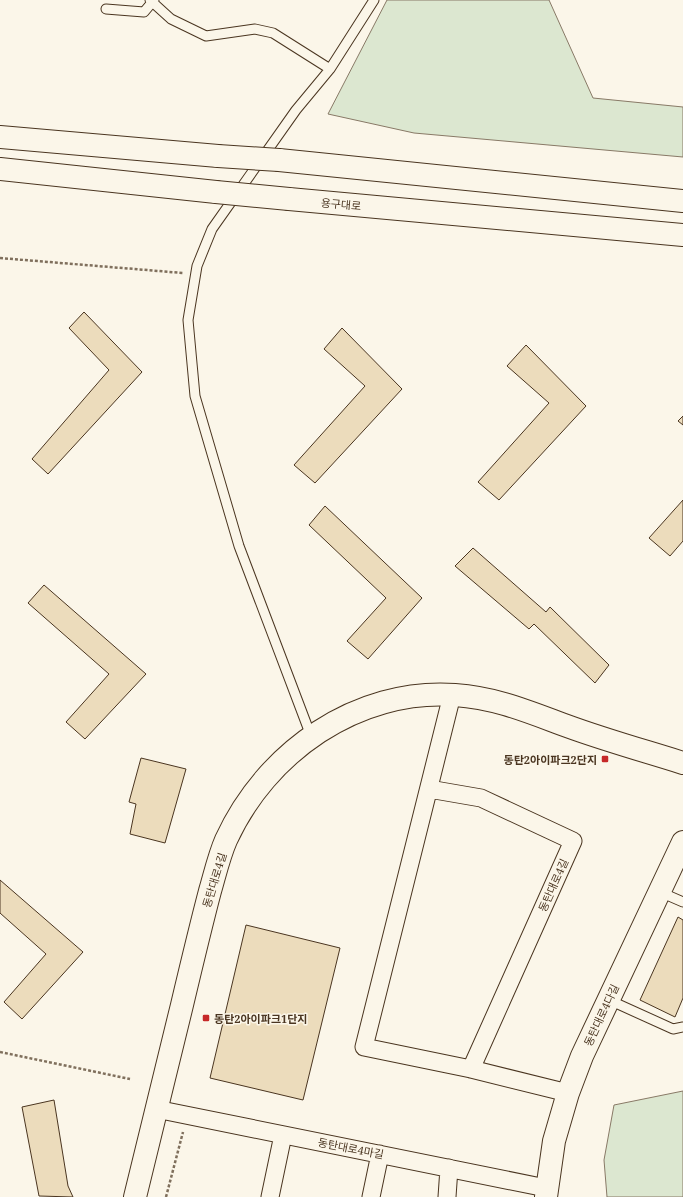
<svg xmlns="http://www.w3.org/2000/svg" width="683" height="1197" viewBox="0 0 683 1197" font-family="'Noto Serif','Noto Sans KR',serif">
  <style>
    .green { fill: #dce7d0; stroke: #887966 }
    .building { fill: #ecdcbc; stroke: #4a3520 }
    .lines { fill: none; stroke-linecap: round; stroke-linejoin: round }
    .lane-casing { stroke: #4a3520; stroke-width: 11 }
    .street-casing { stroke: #4a3520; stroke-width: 19 }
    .secondary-casing { stroke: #4a3520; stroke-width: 24 }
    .highway-casing { stroke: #4a3520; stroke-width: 24 }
    .path { stroke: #7f6f5c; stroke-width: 2.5; stroke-dasharray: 3 2; stroke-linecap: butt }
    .lane { stroke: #fbf6e9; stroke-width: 9 }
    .street { stroke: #fbf6e9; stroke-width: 17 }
    .secondary { stroke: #fbf6e9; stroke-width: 22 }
    .highway { stroke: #fbf6e9; stroke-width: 22 }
    .highway-bridge-casing { stroke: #4a3520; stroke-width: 24; stroke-linecap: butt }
    .highway-bridge { stroke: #fbf6e9; stroke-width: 22 }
    .poi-dot { fill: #c62828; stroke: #fbf6e9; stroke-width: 1.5 }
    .labels { text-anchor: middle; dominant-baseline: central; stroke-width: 3; stroke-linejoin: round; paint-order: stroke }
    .street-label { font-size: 11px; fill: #4a3520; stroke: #fbf6e9 }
    .poi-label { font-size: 11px; font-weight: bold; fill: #4a3520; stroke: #fbf6e9; text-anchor: end }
  </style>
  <rect width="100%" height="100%" fill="#fbf6e9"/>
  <path class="green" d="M387 0H549L593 98 683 107V157L414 133 328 114Z
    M683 1091V1197H607L604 1160 614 1105Z"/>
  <path class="building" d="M84 312 142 372 48 474 32 459 109 370 69 328Z
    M342 328 402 389 315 483 294 465 365 386 324 349Z
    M526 345 586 406 499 500 478 482 549 403 507 366Z
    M683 416V425L678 421Z
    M683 500V541L670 556 649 538Z
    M325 506 422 598 368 659 347 641 386 598 309 525Z
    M473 548 546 612 550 607 609 665 595 683 534 624 529 629 455 566Z
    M44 585 146 674 85 739 66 722 109 674 28 603Z
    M141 758 186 769 165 843 130 834 136 804 129 802Z
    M0 880 83 952 22 1019 4 1002 46 954 0 913Z
    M678 917 683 920V998L675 1017 640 1000Z
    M246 925 340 948 303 1100 210 1078Z
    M54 1100 68 1186 73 1197 39 1196 22 1107Z"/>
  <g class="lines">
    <defs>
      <path id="lane" d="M150 0 171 19 206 36 255 29 273 33 330 69
        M106 9 144 12 154 0
        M311 736 239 546 195 396 188 320 197 266 212 229 296 110 330 69 374 0
        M660 892 683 902
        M609 1000 673 1029 683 1027"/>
      <path id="street" d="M452 695 364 1047 471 1069 568 1093
        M429 789 481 798 573 841 471 1069
        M156 1109 546 1188
        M270 1197 283 1135
        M371 1197 380 1154
        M447 1197 449 1168"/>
      <path id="secondary" d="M135 1197C151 1133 166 1069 182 1005 191 967 200 929 210 891 215 874 219 856 226 840 266 752 357 688 455 695 497 698 529 712 567 726 605 740 645 751 683 763
        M546 1197 554 1141 568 1093 582 1056 683 842"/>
      <path id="highway" d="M0 137 218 156
        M279 160 683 201
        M0 169 216 192
        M289 199 683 235"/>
    </defs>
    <use href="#lane" class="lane-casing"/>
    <use href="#street" class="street-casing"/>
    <use href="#secondary" class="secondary-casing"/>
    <use href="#highway" class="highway-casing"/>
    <path class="path" d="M0 258 183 273
      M0 1052 130 1079
      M166 1197 183 1132"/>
    <use href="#lane" class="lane"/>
    <use href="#street" class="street"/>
    <use href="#secondary" class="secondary"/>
    <use href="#highway" class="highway"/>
    <defs>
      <path id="highway-bridge" d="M218 156 279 160
        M216 192 289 199"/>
    </defs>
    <use href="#highway-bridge" class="highway-bridge-casing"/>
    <use href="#highway-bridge" class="highway-bridge"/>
  </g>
  <g class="poi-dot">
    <rect x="601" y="755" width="8" height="8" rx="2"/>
    <rect x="202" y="1014" width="8" height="8" rx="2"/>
  </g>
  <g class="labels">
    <g class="street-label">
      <text transform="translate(341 204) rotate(5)">용구대로</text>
      <text transform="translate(214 880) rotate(-73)">동탄대로4길</text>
      <text transform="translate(553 885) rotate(-66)">동탄대로4길</text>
      <text transform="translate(601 1015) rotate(-65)">동탄대로4다길</text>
      <text transform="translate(351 1148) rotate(11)">동탄대로4마길</text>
    </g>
    <g class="poi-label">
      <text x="597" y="759">동탄2아이파크2단지</text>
      <text x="214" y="1018" text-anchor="start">동탄2아이파크1단지</text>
    </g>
  </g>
</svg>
